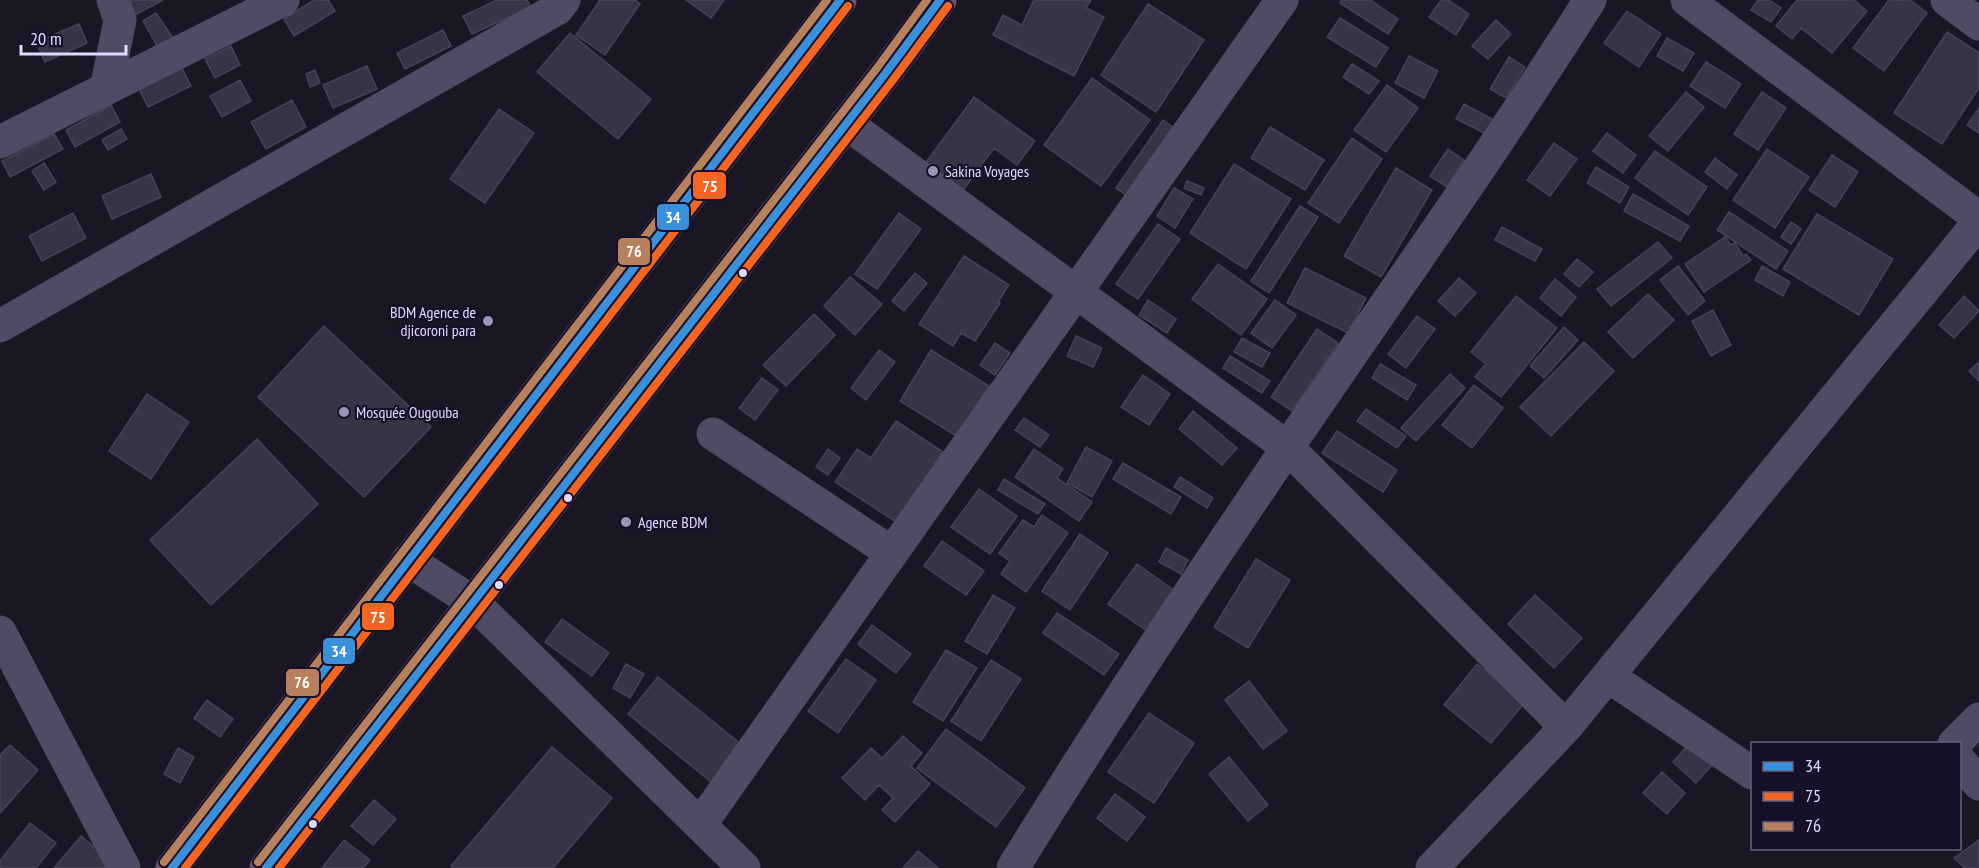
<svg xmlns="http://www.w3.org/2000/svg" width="1979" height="868" viewBox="0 0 1979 868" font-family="'PT Sans Narrow',sans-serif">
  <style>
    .building { fill: #393445; stroke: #474157; stroke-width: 1.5 }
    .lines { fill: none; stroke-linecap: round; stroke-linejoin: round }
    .minor { stroke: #4f4b64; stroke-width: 33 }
    .highway { stroke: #6a536a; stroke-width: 33 }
    .bus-1-casing { stroke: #171029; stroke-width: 12 }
    .bus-2-casing { stroke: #171029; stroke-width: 12 }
    .bus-3-casing { stroke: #171029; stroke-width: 12 }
    .bus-1 { stroke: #3a90db; stroke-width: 8 }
    .bus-2 { stroke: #f26522; stroke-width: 8 }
    .bus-3 { stroke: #b6815c; stroke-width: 8 }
    .poi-dot { fill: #9b94b2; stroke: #171029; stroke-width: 2 }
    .bus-dot { fill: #e1d8ff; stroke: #171029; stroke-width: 2 }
    .labels { text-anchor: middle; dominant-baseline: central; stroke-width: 4.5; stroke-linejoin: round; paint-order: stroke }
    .poi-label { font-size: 16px; fill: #e1d8ff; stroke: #171029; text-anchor: start }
    .line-badge { stroke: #171029; stroke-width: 2 }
    .badge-label { font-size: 16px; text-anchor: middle; font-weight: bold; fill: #fff }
  </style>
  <rect width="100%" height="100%" fill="#1a1623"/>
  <path class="building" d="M131 0H163L133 16 126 2Z
    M314 0H328L335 11 294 36 284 19Z
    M497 0H527L531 7 472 34 463 16Z
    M600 0H635L640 4 605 55 576 35Z
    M686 0H724L711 18Z
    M1034 0H1091L1086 8 1104 17 1074 76 993 35 1003 15 1022 25Z
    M1342 0H1370L1398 19 1388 34 1340 3Z
    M1441 0H1448L1469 14 1456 35 1429 17Z
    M1758 0H1769L1781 8 1771 22 1751 10Z
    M1797 0H1854L1867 11 1832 53 1801 28 1792 39 1776 26Z
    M1889 0H1910L1927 13 1884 71 1853 48Z
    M1148 4 1204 40 1156 112 1101 75Z
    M1627 11 1661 34 1639 67 1604 43Z
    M156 13 173 38 158 47 143 21Z
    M1340 18 1388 48 1376 67 1327 37Z
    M1496 20 1511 34 1488 59 1472 46Z
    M79 24 87 43 45 62 36 42Z
    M443 30 451 46 405 69 397 53Z
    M1947 32 1979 53V88L1942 144 1894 113Z
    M570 33 651 99 618 139 537 72Z
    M1667 38 1694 53 1683 71 1657 56Z
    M231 46 240 65 215 78 205 59Z
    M1409 56 1438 71 1424 98 1395 83Z
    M1509 57 1525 67 1506 98 1490 89Z
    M1706 62 1741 84 1725 108 1690 86Z
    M1352 64 1379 81 1369 94 1343 77Z
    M367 66 377 89 333 108 323 85Z
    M182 68 191 86 148 107 139 89Z
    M315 70 320 83 310 87 306 74Z
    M1092 78 1150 120 1101 186 1044 145Z
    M240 80 251 101 222 117 210 96Z
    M1387 85 1418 108 1386 152 1354 130Z
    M1686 92 1704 107 1668 151 1649 136Z
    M1762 92 1786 108 1758 150 1734 134Z
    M974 97 1035 141 1017 165 994 148 956 200 918 173Z
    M292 100 306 127 266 149 251 122Z
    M1464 104 1494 120 1486 134 1456 119Z
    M111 105 120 122 75 147 66 130Z
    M1979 108V133L1967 125Z
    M499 109 534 133 485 203 450 179Z
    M1163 120 1181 133 1133 200 1116 188Z
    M1270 127 1324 160 1305 190 1251 158Z
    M121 129 127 139 108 150 102 140Z
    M1607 133 1636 155 1623 173 1593 151Z
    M54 134 63 149 10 177 2 161Z
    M1352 138 1382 159 1339 223 1308 203Z
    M1554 143 1577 159 1550 196 1527 180Z
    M1448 149 1464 160 1447 187 1430 176Z
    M1767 149 1809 177 1775 228 1733 200Z
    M1655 151 1707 187 1688 215 1635 178Z
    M1832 155 1858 172 1835 207 1809 190Z
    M1715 158 1737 175 1727 189 1705 172Z
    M44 163 56 182 44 190 32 171Z
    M1234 164 1291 199 1246 269 1190 233Z
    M1596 167 1629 187 1620 203 1587 183Z
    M1396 168 1432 190 1381 277 1344 256Z
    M151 174 161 197 112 219 102 196Z
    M1187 181 1204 188 1201 195 1184 188Z
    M1174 188 1193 199 1175 228 1157 216Z
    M1633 194 1689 226 1680 241 1624 211Z
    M1300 206 1318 217 1269 293 1251 281Z
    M1729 212 1788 251 1776 269 1717 230Z
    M73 213 86 238 42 261 29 236Z
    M899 213 921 229 877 289 855 274Z
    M1817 214 1893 259 1859 315 1783 269Z
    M1791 222 1801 229 1791 244 1781 237Z
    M1158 224 1180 239 1138 299 1116 284Z
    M1502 227 1542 249 1535 261 1495 240Z
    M1725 237 1731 245 1735 243 1743 256 1746 254 1751 260 1704 292 1685 264Z
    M1658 242 1672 258 1611 306 1597 289Z
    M964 256 1009 285 998 302 1000 303 975 341 961 333 953 346 919 324Z
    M1577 259 1593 272 1579 287 1564 274Z
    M1218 264 1267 299 1241 335 1192 299Z
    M1678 266 1705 301 1688 315 1660 280Z
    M1762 266 1790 282 1783 296 1755 280Z
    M1305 268 1366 298 1348 333 1287 303Z
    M915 273 927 283 904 311 892 301Z
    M850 277 882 304 855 335 824 306Z
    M1459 278 1476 293 1455 316 1438 301Z
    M1555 279 1576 297 1561 316 1540 298Z
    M1648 294 1674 320 1633 358 1608 332Z
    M1516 296 1557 328 1501 397 1475 377 1486 364 1471 352Z
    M1964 296 1979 311 1954 338 1939 325Z
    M1148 300 1176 319 1167 333 1139 315Z
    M1275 300 1296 315 1272 348 1251 333Z
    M1713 310 1731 345 1711 356 1692 321Z
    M814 314 835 335 786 386 763 365Z
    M1417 316 1435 329 1406 368 1388 354Z
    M324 326 431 427 364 497 258 397Z
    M1564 327 1578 340 1544 378 1530 366Z
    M1317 329 1338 343 1292 411 1271 397Z
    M1076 336 1102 348 1093 367 1067 356Z
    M1242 338 1270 353 1262 367 1234 352Z
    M1584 342 1614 371 1551 436 1520 407Z
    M995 343 1010 353 995 375 980 365Z
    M879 350 895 362 866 400 851 388Z
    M931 350 989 386 958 437 900 401Z
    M1230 356 1270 381 1262 393 1223 368Z
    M1979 362V381L1969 371Z
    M1380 364 1416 385 1407 400 1372 378Z
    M1450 374 1465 388 1416 441 1401 428Z
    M1143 375 1170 394 1149 425 1121 407Z
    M762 378 778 390 755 420 739 408Z
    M1474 385 1503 408 1472 448 1442 425Z
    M147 394 189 422 151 479 109 451Z
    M1366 409 1406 436 1397 448 1357 421Z
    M1193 411 1237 448 1222 465 1179 429Z
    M1024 418 1049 435 1040 447 1015 430Z
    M896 421 943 452 896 522 835 482 857 449 871 458Z
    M1337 431 1397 470 1383 492 1322 453Z
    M257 439 318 504 211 605 150 540Z
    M1086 447 1112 461 1092 497 1067 483Z
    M828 449 840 458 828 475 816 467Z
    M1034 449 1063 469 1057 478 1092 502 1079 521 1015 477Z
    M1123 463 1181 497 1171 514 1113 479Z
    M1180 477 1213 498 1207 508 1174 487Z
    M1004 479 1045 504 1038 514 998 490Z
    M979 489 1017 516 990 554 951 527Z
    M1042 515 1068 533 1026 592 1001 574 1010 561 999 553 1023 520 1034 527Z
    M1080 534 1108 553 1070 610 1042 591Z
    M942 541 984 571 966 595 924 566Z
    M1166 548 1188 560 1181 574 1159 562Z
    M1256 559 1290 580 1248 648 1214 627Z
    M1137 564 1175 591 1147 631 1108 604Z
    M993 595 1015 608 987 654 965 641Z
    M1535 595 1582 638 1554 668 1508 624Z
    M1057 613 1119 654 1104 675 1043 633Z
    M562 619 609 653 592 676 545 642Z
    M872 625 911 654 896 673 858 644Z
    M946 650 977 668 943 721 913 702Z
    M846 659 876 680 838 733 808 711Z
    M991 660 1021 679 981 741 951 721Z
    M626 664 644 674 630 698 613 688Z
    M1477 664 1525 702 1491 743 1444 705Z
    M658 677 742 745 711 782 628 714Z
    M1249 681 1287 731 1263 749 1225 700Z
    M207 700 233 719 220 737 194 718Z
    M1149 713 1194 743 1154 803 1108 772Z
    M946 729 1025 788 996 827 917 768Z
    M903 736 922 753 911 766 930 784 895 822 882 810 893 798 879 785 865 800 842 778 871 748 882 758Z
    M10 745 38 770 0 813V755Z
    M1688 745 1712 765 1696 783 1673 762Z
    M552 747 612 798 553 868H454L451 866Z
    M178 748 194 757 180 783 164 774Z
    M1229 757 1268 805 1248 821 1209 774Z
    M1662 772 1685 793 1667 814 1643 793Z
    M1115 794 1145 817 1127 841 1097 818Z
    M374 800 396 819 373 845 351 826Z
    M30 823 56 843 36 868H0V861Z
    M81 836 111 861 104 868H54Z
    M344 840 370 860 363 868H322Z
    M1979 840V868H1965L1954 858Z
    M918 851 938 868H903Z"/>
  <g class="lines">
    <path class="minor" d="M1687 0 1979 218
      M1947 0 1979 24
      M106 89 120 20 113 0
      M846 123 1287 447 1566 727
      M0 142 283 0
      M0 326 557 9 564 0
      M713 434 892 553
      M408 560 473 602 744 868
      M0 632 124 868
      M1608 676 1752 773
      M1954 744 1979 719
      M1960 761 1979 784
      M700 825 1282 0
      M1013 868C1101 725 1194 585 1288 447 1389 298 1494 152 1590 0
      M1432 868 1566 727 1979 222"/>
    <path class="highway" d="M172 868 840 0
      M266 868 885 74 940 0"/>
    <defs>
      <path id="bus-1" d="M172 868 840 0
        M266 868 885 74 940 0"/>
      <path id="bus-2" d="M185 868 848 6
        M279 868 893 80 948 6"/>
      <path id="bus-3" d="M164 862 827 0
        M258 862 877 68 927 0"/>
    </defs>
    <use href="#bus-1" class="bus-1-casing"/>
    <use href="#bus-2" class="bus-2-casing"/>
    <use href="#bus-3" class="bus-3-casing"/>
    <use href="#bus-1" class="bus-1"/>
    <use href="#bus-2" class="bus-2"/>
    <use href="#bus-3" class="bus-3"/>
  </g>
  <g class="poi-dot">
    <circle cx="933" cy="171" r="6"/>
    <circle cx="488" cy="321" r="6"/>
    <circle cx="344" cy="412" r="6"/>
    <circle cx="626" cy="522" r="6"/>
  </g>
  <g class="bus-dot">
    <circle cx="743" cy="273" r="5"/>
    <circle cx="568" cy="498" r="5"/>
    <circle cx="499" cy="585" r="5"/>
    <circle cx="313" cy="824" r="5"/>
  </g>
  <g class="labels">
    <g class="poi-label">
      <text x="945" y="171">Sakina Voyages</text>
      <text x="476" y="312" text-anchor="end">BDM Agence de<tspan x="476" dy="18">djicoroni para</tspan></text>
      <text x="356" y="412">Mosquée Ougouba</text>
      <text x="638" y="522">Agence BDM</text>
    </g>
  </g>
  <g class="line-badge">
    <rect x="692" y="171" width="35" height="29" rx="6" fill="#f26522"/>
    <rect x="656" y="203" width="34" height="28" rx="6" fill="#3a90db"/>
    <rect x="617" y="237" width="34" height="29" rx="6" fill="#b6815c"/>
    <rect x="361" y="602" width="34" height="29" rx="6" fill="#f26522"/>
    <rect x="322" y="637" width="34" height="28" rx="6" fill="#3a90db"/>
    <rect x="285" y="668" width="35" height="29" rx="6" fill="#b6815c"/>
  </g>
  <g class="badge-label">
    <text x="710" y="192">75</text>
    <text x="673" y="223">34</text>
    <text x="634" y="257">76</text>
    <text x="378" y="623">75</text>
    <text x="339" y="657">34</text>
    <text x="302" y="688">76</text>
  </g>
  <rect x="1751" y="742" width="210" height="108" fill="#171029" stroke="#68607f" stroke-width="1.5"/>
  <rect x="1763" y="762" width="30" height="9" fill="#3a90db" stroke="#68607f" stroke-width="1.5"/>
  <text x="1805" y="772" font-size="18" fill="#e1d8ff">34</text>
  <rect x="1763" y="792" width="30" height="9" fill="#f26522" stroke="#68607f" stroke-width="1.5"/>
  <text x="1805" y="802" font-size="18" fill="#e1d8ff">75</text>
  <rect x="1763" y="822" width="30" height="9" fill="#b6815c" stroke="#68607f" stroke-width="1.5"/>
  <text x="1805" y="832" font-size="18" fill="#e1d8ff">76</text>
  <path d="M21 45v9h105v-9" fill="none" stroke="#e1d8ff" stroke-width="3"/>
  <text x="30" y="45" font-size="18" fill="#e1d8ff" stroke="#171029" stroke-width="4.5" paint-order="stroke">20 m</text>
</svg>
